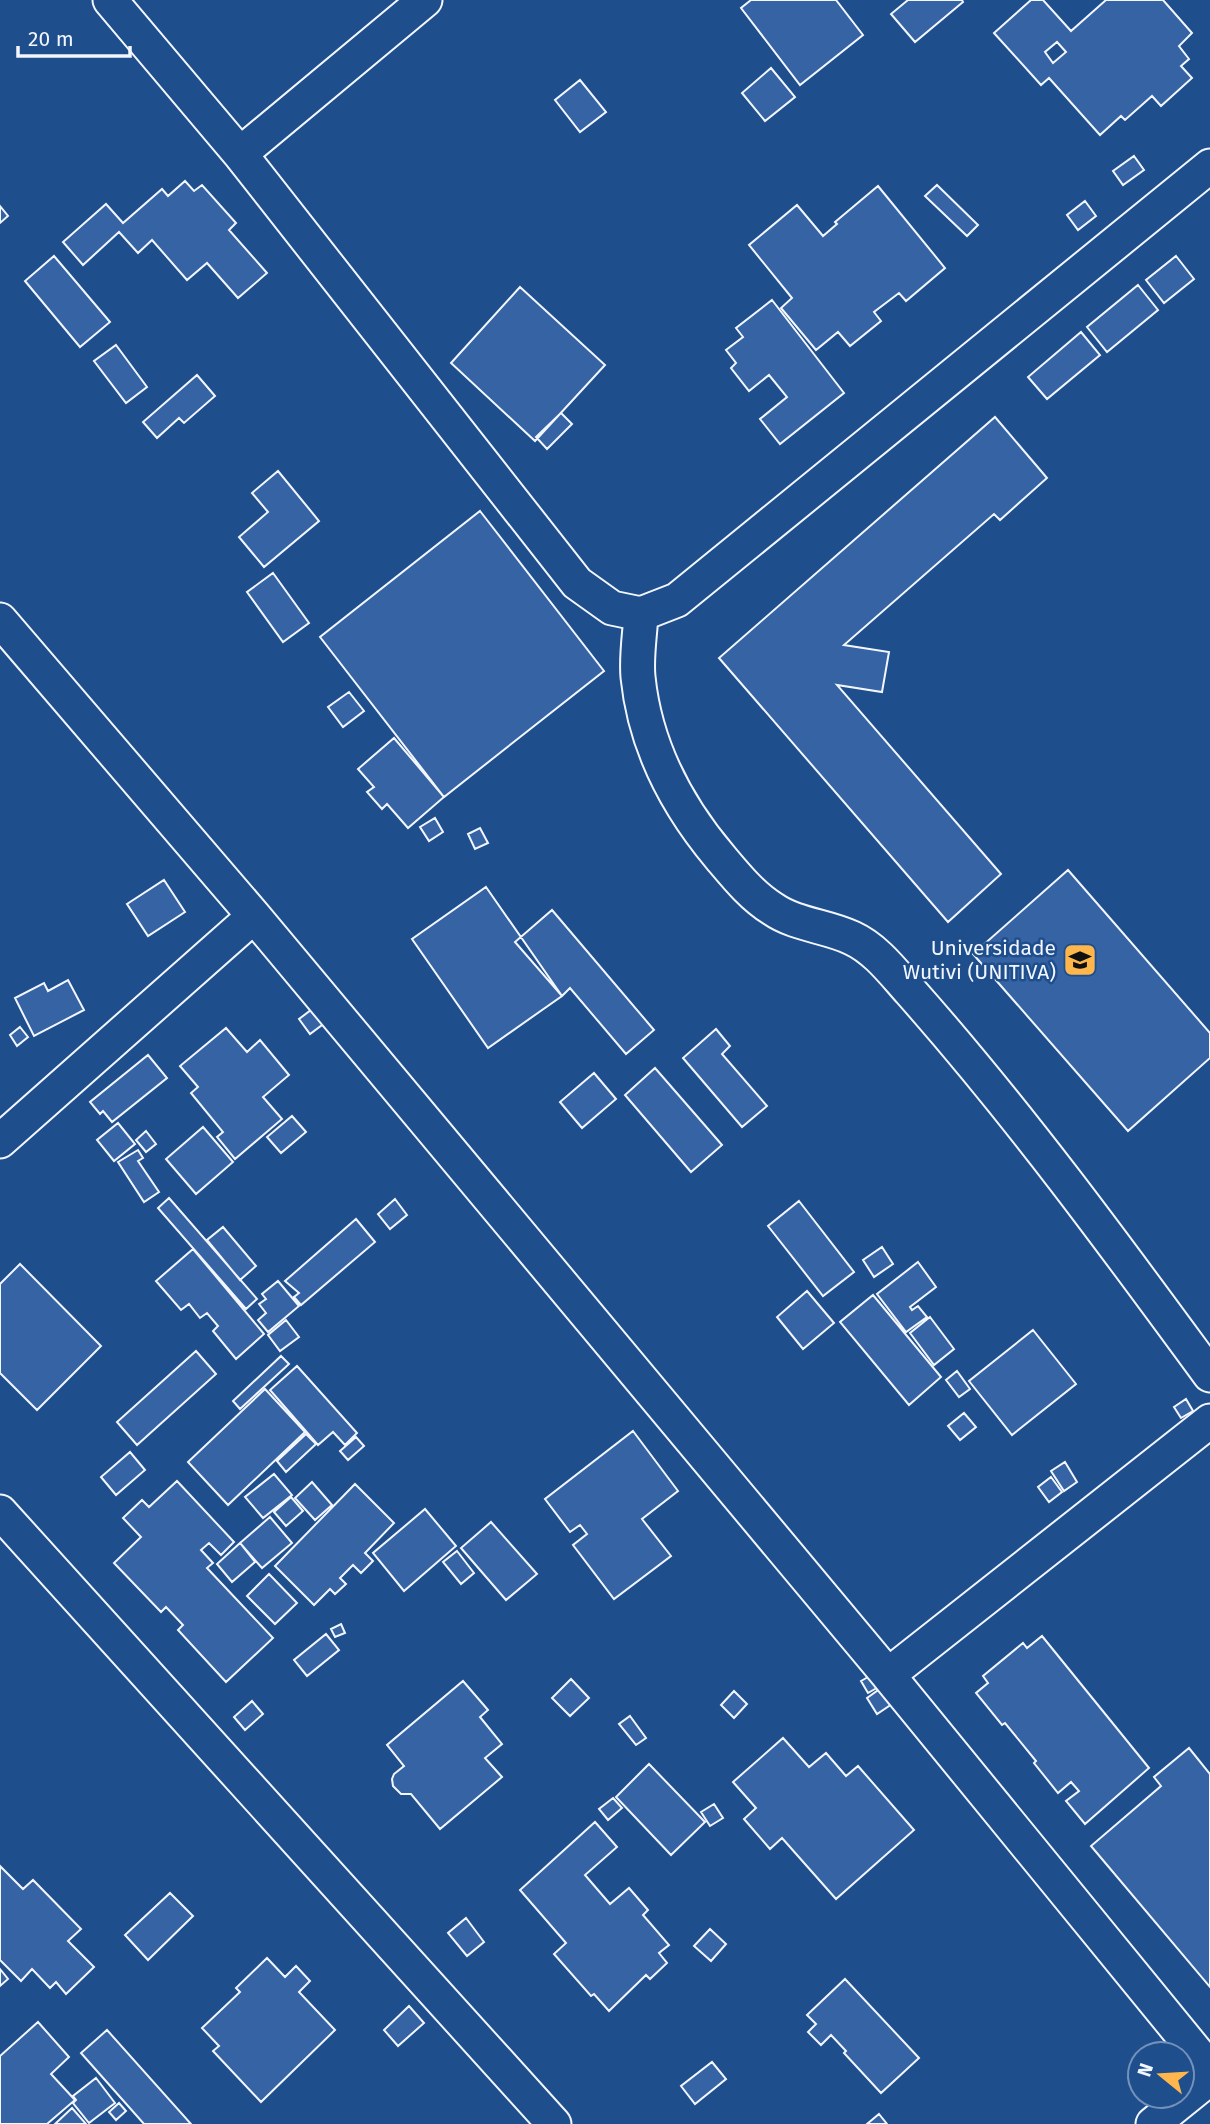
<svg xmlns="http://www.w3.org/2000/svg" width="1210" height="2124" viewBox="0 0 1210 2124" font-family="'Fira Sans',sans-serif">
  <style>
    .building { fill: #3563a3; stroke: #f2f6ff; stroke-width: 2; fill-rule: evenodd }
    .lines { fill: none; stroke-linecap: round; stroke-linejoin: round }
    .street-casing { stroke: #f2f6ff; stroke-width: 37 }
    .street { stroke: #1f4e8c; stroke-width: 33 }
    .labels { text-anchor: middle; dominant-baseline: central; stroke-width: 5; stroke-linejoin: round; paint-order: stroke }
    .poi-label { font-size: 21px; fill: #f2f6ff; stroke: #1f4e8c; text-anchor: end }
  </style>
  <rect width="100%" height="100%" fill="#1f4e8c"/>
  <path class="building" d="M751 0H836L863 35 800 85 741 8Z
    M908 0H962L963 2 915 42 891 14Z
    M1031 0H1043L1071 31 1106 0H1163L1192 33 1179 46 1189 59 1181 66 1192 78 1161 106 1152 96 1125 120 1121 116 1100 135 1049 78 1041 85 994 33ZM1057 42 1066 52 1053 63 1045 52Z
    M771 68 795 97 765 121 742 93Z
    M580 80 606 112 580 132 555 100Z
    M1134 156 1144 170 1123 185 1113 171Z
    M185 181 194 191 202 185 236 223 229 230 267 273 238 298 207 263 187 280 152 240 138 253 119 232 83 265 63 242 106 204 123 223 162 189 168 196Z
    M937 185 978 225 967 236 925 196Z
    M878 186 945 268 906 301 899 293 874 312 881 321 850 346 838 332 816 350 781 308 792 298 749 245 797 205 823 236 837 224 835 222Z
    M1085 201 1096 216 1078 230 1067 215Z
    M0 206 8 216 0 223Z
    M54 256 110 322 80 347 25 281Z
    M1176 256 1194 279 1164 303 1146 280Z
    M1138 285 1158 310 1107 352 1087 327Z
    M520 287 605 365 535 441 451 363Z
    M772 300 844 393 780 444 760 419 787 397 769 375 749 391 731 368 736 363 726 350 743 337 736 328Z
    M1081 332 1100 355 1047 399 1028 377Z
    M116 345 147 387 126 403 94 361Z
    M197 375 215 396 184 423 179 418 157 438 143 422Z
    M561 413 572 424 547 449 536 437Z
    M995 417 1047 478 1000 520 994 514 844 645 889 652 882 692 837 685 1001 874 948 922 719 658Z
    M278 471 319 521 264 567 239 537 268 512 252 493Z
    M480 511 604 671 444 797 320 637Z
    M273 573 309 623 283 642 247 592Z
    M349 692 364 711 343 727 328 707Z
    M394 738 444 797 408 828 387 804 382 809 367 792 374 787 358 769Z
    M435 818 443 832 429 841 420 827Z
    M480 828 488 843 475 849 468 834Z
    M1068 870 1210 1033V1058L1128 1131 973 954Z
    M164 880 185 912 148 936 127 904Z
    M486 887 562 996 488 1048 412 939Z
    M552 910 654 1030 626 1054 570 988 562 996 515 942Z
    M68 980 84 1010 34 1036 15 998 44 983 48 991Z
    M315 1007 326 1022 310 1034 299 1019Z
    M20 1027 28 1037 17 1046 10 1035Z
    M226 1028 247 1052 260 1040 289 1075 263 1097 282 1119 235 1159 217 1137 223 1132 191 1093 198 1087 180 1066Z
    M716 1029 730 1046 722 1054 767 1106 742 1127 683 1058Z
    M148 1055 167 1078 112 1122 103 1111 100 1114 90 1102Z
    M655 1068 722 1145 691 1172 625 1095Z
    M594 1073 616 1099 582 1128 560 1102Z
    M292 1116 306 1132 281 1153 267 1137Z
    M118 1123 135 1144 114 1161 97 1140Z
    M203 1127 233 1162 196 1194 166 1159Z
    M146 1131 156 1144 146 1152 136 1140Z
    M138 1150 143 1158 138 1161 159 1192 144 1202 118 1162Z
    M169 1198 257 1299 246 1309 158 1208Z
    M395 1199 407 1215 390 1229 378 1214Z
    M799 1201 854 1272 823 1296 768 1226Z
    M356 1219 375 1242 301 1305 294 1297 299 1293 285 1281Z
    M223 1227 256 1266 240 1280 207 1240Z
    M882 1247 893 1264 874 1277 863 1260Z
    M193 1249 264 1334 236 1359 213 1331 218 1326 207 1313 200 1318 189 1304 181 1310 156 1281Z
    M918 1262 936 1287 910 1307 912 1310 918 1306 927 1317 906 1332 877 1294Z
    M20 1264 101 1346 37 1410 0 1373V1284Z
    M278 1281 299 1306 268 1332 258 1320 266 1313 259 1304 266 1299 262 1294Z
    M807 1291 834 1323 803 1349 777 1317Z
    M873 1295 941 1377 909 1405 840 1322Z
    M930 1317 954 1349 934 1365 910 1333Z
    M286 1320 299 1337 280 1351 268 1335Z
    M1033 1330 1076 1384 1012 1435 969 1381Z
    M196 1351 216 1374 137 1445 117 1422Z
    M281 1356 289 1364 240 1409 233 1401Z
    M297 1366 357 1433 345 1445 333 1432 318 1445 270 1390Z
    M957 1371 970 1389 959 1397 946 1380Z
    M265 1389 305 1432 228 1505 188 1462Z
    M1186 1399 1193 1411 1181 1418 1174 1407Z
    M964 1413 976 1427 960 1440 948 1426Z
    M633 1431 678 1491 642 1519 671 1556 614 1599 573 1545 587 1534 580 1525 570 1532 545 1499Z
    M306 1434 316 1444 286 1472 277 1461Z
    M356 1437 364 1446 348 1460 340 1451Z
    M130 1452 145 1470 116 1495 101 1477Z
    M1065 1462 1077 1482 1064 1491 1051 1471Z
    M274 1474 292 1495 263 1518 245 1497Z
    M1051 1477 1062 1492 1049 1502 1038 1487Z
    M177 1481 234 1542 221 1555 209 1543 201 1550 213 1563 207 1568 273 1638 226 1682 178 1630 183 1625 166 1607 161 1612 114 1563 141 1537 123 1518 142 1500 149 1507Z
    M312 1482 332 1505 315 1520 295 1498Z
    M355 1484 394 1523 365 1553 373 1561 361 1573 353 1565 340 1578 346 1584 335 1594 330 1589 314 1605 275 1566Z
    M291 1497 303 1511 286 1526 274 1512Z
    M425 1509 456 1546 404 1591 373 1553Z
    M270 1517 292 1543 262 1568 240 1543Z
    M491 1522 537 1574 506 1600 461 1548Z
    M240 1543 255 1562 232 1582 217 1564Z
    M457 1551 474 1573 461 1584 443 1562Z
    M269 1574 297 1603 275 1624 247 1596Z
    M341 1624 345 1633 335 1637 331 1629Z
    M326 1634 339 1650 307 1676 294 1660Z
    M1042 1636 1149 1768 1085 1824 1066 1801 1079 1791 1071 1782 1058 1793 1034 1763 1036 1761 1005 1723 1002 1725 976 1693 988 1683 983 1676 1023 1643 1027 1648Z
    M875 1673 882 1685 868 1693 861 1681Z
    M571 1679 589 1698 570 1716 552 1698Z
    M463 1681 488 1710 480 1717 502 1744 485 1758 502 1777 440 1829 411 1794H401L393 1786 392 1779 394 1774 404 1766 387 1745Z
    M884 1686 895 1702 877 1714 867 1698Z
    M734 1691 747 1704 734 1718 721 1705Z
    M252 1701 263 1714 245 1730 234 1717Z
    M630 1716 646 1738 636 1745 619 1724Z
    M783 1738 809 1767 826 1753 846 1776 858 1766 914 1830 836 1899 782 1838 770 1849 744 1819 756 1808 733 1782Z
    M1189 1748 1210 1774V1987L1091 1846 1161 1786 1154 1777Z
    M649 1764 705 1822 671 1855 616 1797Z
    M613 1798 622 1808 608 1820 599 1809Z
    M714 1804 723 1818 710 1826 701 1812Z
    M595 1822 617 1847 585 1875 610 1904 629 1888 648 1910 643 1915 669 1945 659 1953 667 1963 650 1979 646 1975 609 2011 594 1994 591 1996 554 1954 566 1943 520 1890Z
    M0 1866 23 1889 33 1880 81 1929 68 1941 94 1967 66 1994 56 1982 50 1988 32 1969 21 1981 0 1960Z
    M170 1893 193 1916 148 1960 125 1935Z
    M466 1918 484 1942 467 1956 448 1933Z
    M710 1929 726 1944 711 1961 694 1946Z
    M267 1958 285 1977 296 1966 310 1981 299 1992 335 2030 261 2102 213 2051 219 2046 202 2028 240 1992 236 1988Z
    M0 1969 8 1979 0 1986Z
    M845 1979 919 2058 881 2093 844 2053 846 2051 831 2035 821 2045 808 2032 816 2024 807 2015Z
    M409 2006 424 2023 398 2046 384 2030Z
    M38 2022 69 2057 51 2074 75 2100 47 2124H0V2056Z
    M107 2030 191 2124H144L81 2053Z
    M712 2062 726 2079 695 2104 681 2086Z
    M96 2078 115 2103 89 2123 73 2103 76 2100 73 2096Z
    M119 2103 126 2111 116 2120 109 2112Z
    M72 2108 86 2124H55Z
    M879 2114 887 2124H867Z"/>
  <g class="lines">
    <defs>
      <path id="street" d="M110 0 240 154 577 583 612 608 641 614 677 600 1210 166
        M240 154 425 0
        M641 614C640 634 636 657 638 677 645 746 677 806 720 857 736 876 752 896 773 909 796 925 827 926 852 938 876 949 893 972 910 991 1018 1113 1114 1244 1210 1375
        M0 620 254 916 888 1675 1210 1421
        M0 1141 254 916
        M0 1512 554 2124
        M888 1675 1210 2069
        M1153 2124 1210 2078"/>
    </defs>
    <use href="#street" class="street-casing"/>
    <use href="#street" class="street"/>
  </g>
  <defs>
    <symbol id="university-square" viewBox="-11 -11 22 22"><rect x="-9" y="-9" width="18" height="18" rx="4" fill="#ffb74d" stroke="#1f4e8c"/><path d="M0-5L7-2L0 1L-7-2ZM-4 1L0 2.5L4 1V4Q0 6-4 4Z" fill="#111"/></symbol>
  </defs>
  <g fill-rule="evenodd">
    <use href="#university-square" x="1061" y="941" width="38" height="38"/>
  </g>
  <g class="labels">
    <g class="poi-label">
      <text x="1056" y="948">Universidade<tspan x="1056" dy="24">Wutivi (UNITIVA)</tspan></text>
    </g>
  </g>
  <g transform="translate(1161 2075) rotate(288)"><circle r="33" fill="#1f4e8c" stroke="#7391ba" stroke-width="2"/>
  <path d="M0-5L12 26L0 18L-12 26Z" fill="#ffb74d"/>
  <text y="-10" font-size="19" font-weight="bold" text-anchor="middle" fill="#f2f6ff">N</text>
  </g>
  <path d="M18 46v10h112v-10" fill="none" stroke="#f2f6ff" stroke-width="3.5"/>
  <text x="28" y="46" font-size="21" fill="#f2f6ff" stroke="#1f4e8c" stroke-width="5" paint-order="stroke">20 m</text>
</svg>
